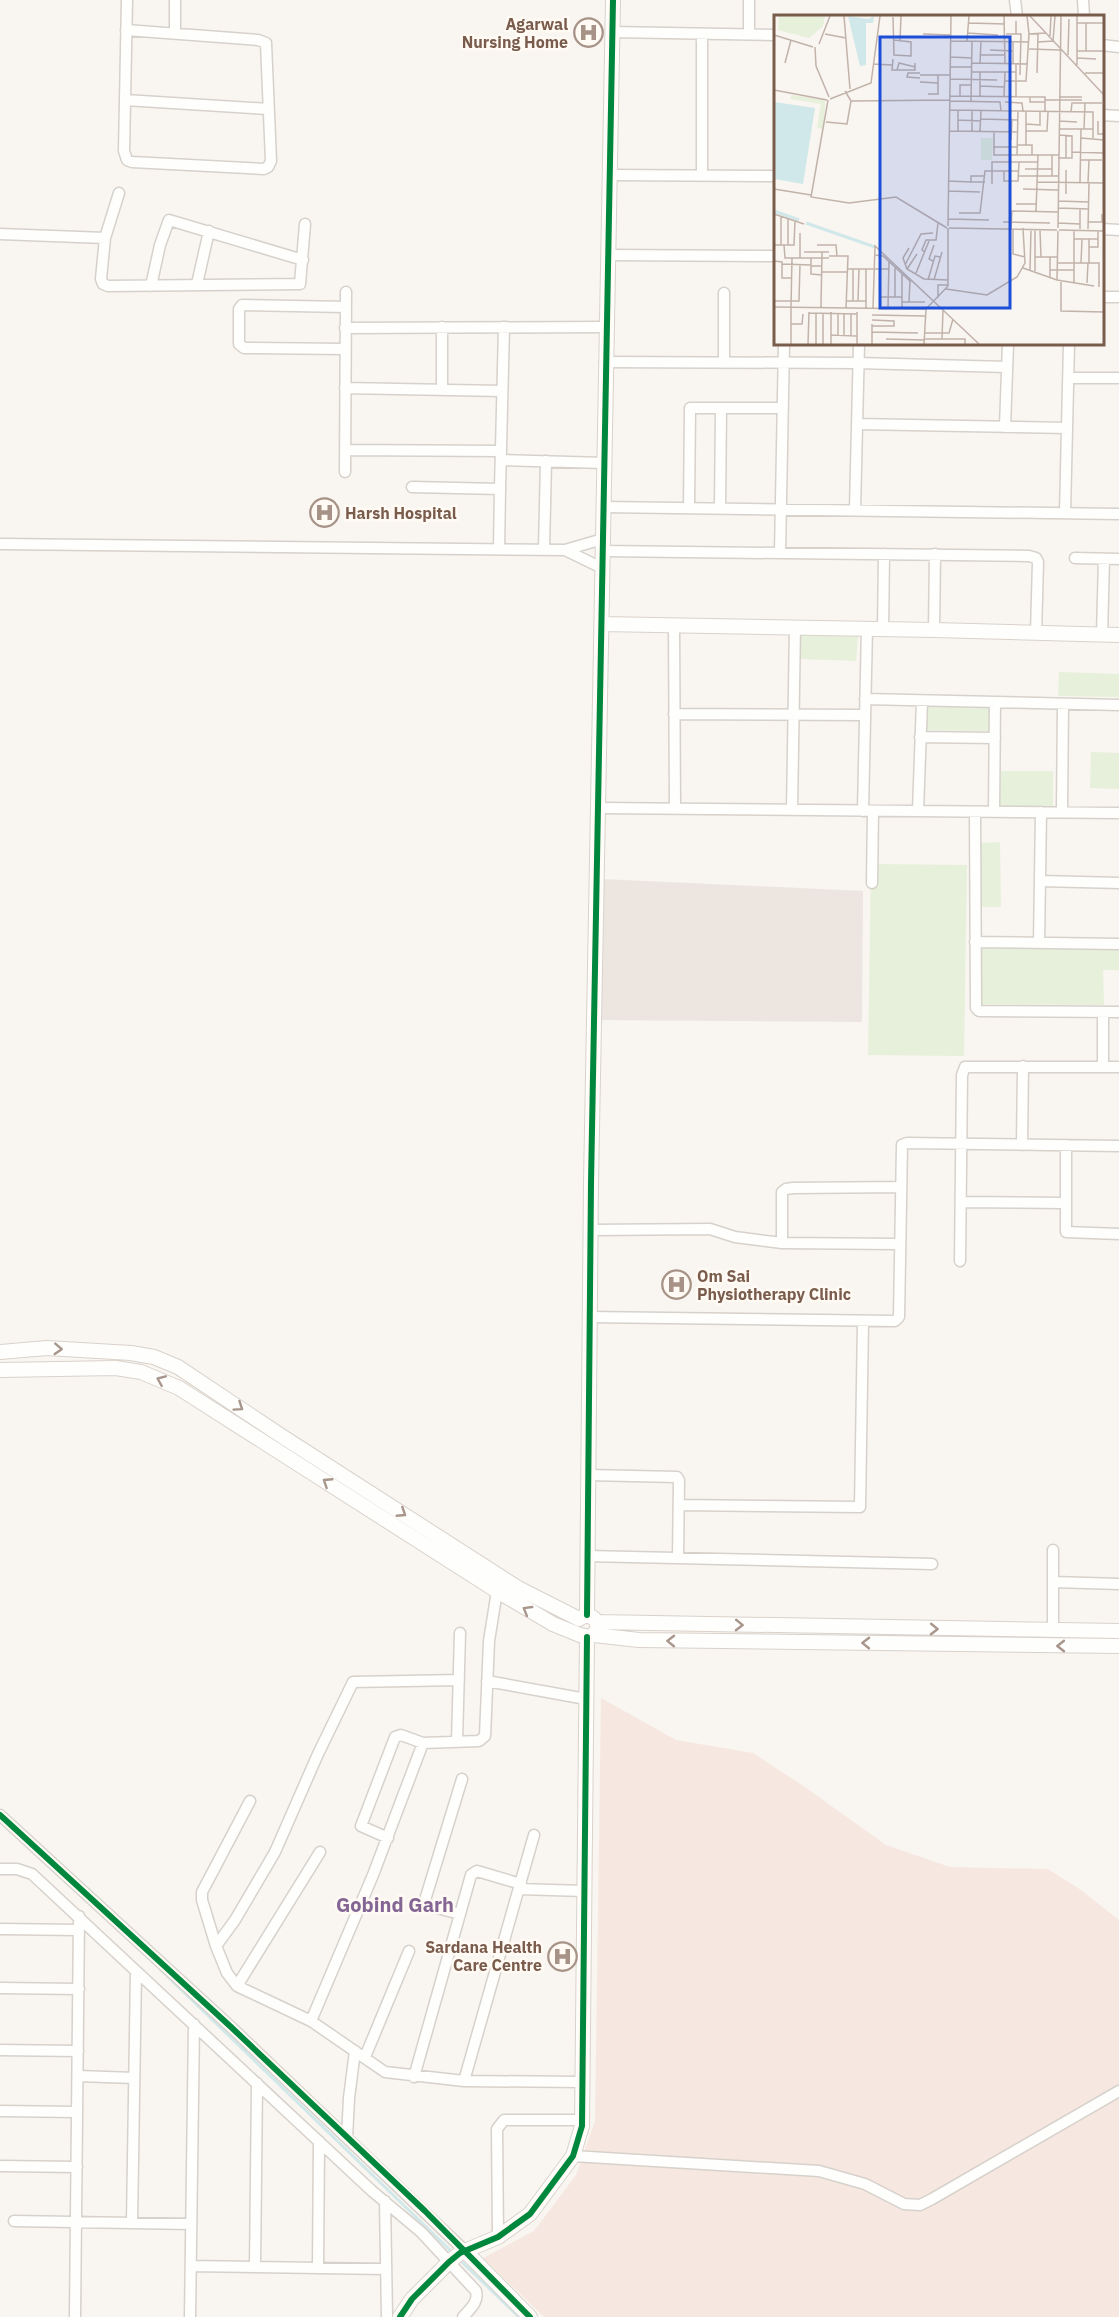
<svg xmlns="http://www.w3.org/2000/svg" width="1119" height="2317" viewBox="0 0 1119 2317" font-family="'IBM Plex Sans',sans-serif">
  <style>
    .commercial { fill: #f6e8e1 }
    .industrial { fill: #ede5e0 }
    .green { fill: #e7f0db }
    .lines { fill: none; stroke-linecap: round; stroke-linejoin: round }
    .stream { stroke: #d0e8ea; stroke-width: 3 }
    .street-casing { stroke: #d7d1cb; stroke-width: 13 }
    .secondary-casing { stroke: #d9d2cb; stroke-width: 16 }
    .street { stroke: #fefefd; stroke-width: 10 }
    .secondary { stroke: #fefefd; stroke-width: 14 }
    .cycleway-casing { stroke: #fffaf3; stroke-width: 10 }
    .cycleway { stroke: #00873e; stroke-width: 6 }
    .oneway { stroke: #a8958b }
    .labels { text-anchor: middle; dominant-baseline: central; stroke-width: 5; stroke-linejoin: round; paint-order: stroke }
    .poi-label { font-size: 16px; font-weight: bold; fill: #7a5c4d; stroke: #fffaf3; text-anchor: end }
    .quarter-label { font-size: 20px; font-weight: bold; fill: #846695; stroke: #fffaf3 }
    .inset-river { fill: none; stroke: #d0e8ea; stroke-width: 3 }
    .inset-road { fill: none; stroke: #c2b3aa; stroke-width: 1.5 }
    .view { fill: #1d4ed8; fill-opacity: 0.15; stroke: #1d4ed8; stroke-width: 3 }
    .inset-edge { fill: none; stroke: #7a5c4d; stroke-width: 3 }
  </style>
  <rect width="100%" height="100%" fill="#f9f5f0"/>
  <path class="commercial" d="M601 1698 676 1740 753 1753 802 1785 886 1845 950 1867 1048 1869 1081 1890 1119 1920V2317H544L483 2258 534 2231 576 2175 595 2121Z"/>
  <path class="industrial" d="M602 879 863 891 862 1022 595 1020Z"/>
  <path class="green" d="M801 635 858 636 856 661 801 659Z
    M1059 672 1119 674V697L1058 696Z
    M926 706 991 708 990 731 926 730Z
    M1091 752 1119 753V789L1090 788Z
    M1001 771H1053V806H1000Z
    M1000 842 1001 907H981L980 843Z
    M871 864 967 865 964 1056 868 1055Z
    M978 946 1119 950V970H1103L1104 1005 979 1004Z"/>
  <g class="lines">
    <path class="stream" d="M159 1968 453 2253
      M460 2260 519 2317"/>
    <defs>
      <path id="street" d="M1015 0 1017 16
        M1083 0 1084 16
        M126 30 258 40 266 43 271 161 268 167 264 169 132 162 127 160 124 151 127 0
        M612 32 776 35
        M175 34V0
        M749 34V0
        M1102 45 1119 47
        M125 100 268 109
        M1102 115 1119 116
        M610 175 776 176
        M702 176V34
        M119 193 105 238 101 279 103 284 108 286 300 284 305 224
        M1102 229 1119 230
        M0 234 105 238
        M608 255 776 256
        M197 284 209 231
        M151 286 160 245 169 220 303 260
        M724 293V363
        M1102 297H1119
        M345 328 606 327
        M345 349 244 348 239 344V309L242 305 346 307
        M605 362 858 363 1007 367
        M1069 378H1119
        M345 388 502 391
        M442 390V327
        M857 424 1067 428
        M1005 427 1008 344
        M345 450 501 451
        M501 460 604 463
        M345 472 346 292
        M412 487 500 489 504 327
        M603 507 1119 514
        M689 508 690 408H783
        M720 508 721 408
        M855 509 859 344
        M1065 513 1069 344
        M0 544 565 550 603 539
        M499 549 500 489
        M544 549 546 461
        M565 550 602 568
        M603 551 1029 556 1036 558 1038 562 1036 633
        M780 553 784 344
        M1075 558 1119 559
        M674 625 675 808
        M883 629 884 554
        M934 630 935 554
        M1102 635 1104 559
        M865 699 1119 705
        M674 714 865 715
        M920 737 995 738
        M599 808 1119 813
        M792 810 795 627
        M863 811 867 628
        M918 811 922 701
        M975 812 976 1008 979 1011 1119 1012
        M994 812 995 702
        M1062 812 1063 704
        M1041 881 1119 883
        M872 883 873 811
        M975 942 1119 944
        M1039 943 1041 812
        M1103 1066V1012
        M1022 1145 1023 1066
        M1066 1145V1232L1119 1234
        M961 1202 1065 1203
        M590 1230 710 1229 735 1237 782 1243
        M899 1244 782 1243V1192L786 1189 793 1188 900 1187
        M960 1261 962 1075 965 1067H1119
        M590 1317 895 1321 899 1317 902 1145 907 1143 1119 1146
        M588 1475 677 1477 679 1480 678 1558
        M679 1505 860 1507 863 1322
        M1053 1550V1630
        M587 1556 932 1564
        M1053 1582 1119 1584
        M487 1681 586 1699
        M457 1741 460 1633
        M250 1801 202 1892V1900L216 1946 227 1973 237 1986 311 2021 385 2072 464 2081 583 2082
        M0 1815 231 2027 465 2251
        M388 1838 361 1826 395 1737 401 1735 423 1743 479 1741 485 1736 489 1641 497 1591
        M0 1869H17L32 1874 372 2191 421 2232 476 2291C479 2302 470 2309 463 2317
        M519 1889 584 1891
        M460 1914 429 1906 425 1900 462 1779
        M0 1929 79 1930
        M216 1946 235 1920 275 1852 318 1754 353 1682 459 1680
        M237 1986 320 1852
        M0 1988 79 1989
        M311 2021 373 1875 423 1743
        M0 2050 78 2051
        M365 2057 409 1951
        M78 2076 134 2078
        M414 2077 471 1875 477 1871 521 1884
        M464 2081 534 1835
        M0 2111 77 2112
        M347 2138 349 2098 355 2051
        M573 2156 819 2171 865 2184 904 2204 920 2205 932 2199 1119 2091
        M0 2166 77 2167
        M385 2201 387 2317
        M14 2221 191 2224
        M132 2223 136 1971
        M498 2237 497 2129 504 2120H582
        M191 2266 386 2269
        M255 2267 257 2083
        M318 2268 319 2141
        M75 2317 79 1916
        M190 2317 194 2024"/>
      <path id="secondary" d="M602 624 934 630 1119 635
        M0 1352 47 1348 131 1353 154 1357 178 1367 283 1437 518 1588 579 1619
        M0 1370 116 1368 141 1372 179 1388 497 1591 553 1624 580 1635
        M587 1615 591 1183 613 0
        M579 1619C586 1614 592 1615 597 1622L1119 1631
        M581 1635C591 1639 599 1633 597 1622
        M594 1635 639 1640 1119 1646
        M465 2251 530 2317
        M400 2317 412 2299 449 2262 460 2253 498 2237 530 2214 573 2156 582 2126 587 1637"/>
    </defs>
    <use href="#street" class="street-casing"/>
    <use href="#secondary" class="secondary-casing"/>
    <use href="#street" class="street"/>
    <use href="#secondary" class="secondary"/>
    <defs>
      <path id="cycleway" d="M587 1615 591 1183 613 0
        M0 1815 231 2027 425 2211 530 2317
        M400 2317 412 2299 449 2262 460 2253 498 2237 530 2214 573 2156 582 2126 587 1637"/>
    </defs>
    <use href="#cycleway" class="cycleway-casing"/>
    <use href="#cycleway" class="cycleway"/>
  </g>
  <defs><path id="oneway-chevron" d="M-2-3.5L2.5 0L-2 3.5" fill="none" stroke-width="1.6" stroke-linecap="round" stroke-linejoin="round" transform="scale(1.5)"/></defs>
  <g class="oneway">
    <use href="#oneway-chevron" transform="translate(58 1349) rotate(3)"/>
    <use href="#oneway-chevron" transform="translate(161 1380) rotate(-157)"/>
    <use href="#oneway-chevron" transform="translate(239 1407) rotate(34)"/>
    <use href="#oneway-chevron" transform="translate(327 1482) rotate(-147)"/>
    <use href="#oneway-chevron" transform="translate(402 1513) rotate(33)"/>
    <use href="#oneway-chevron" transform="translate(527 1610) rotate(-149)"/>
    <use href="#oneway-chevron" transform="translate(739 1625) rotate(1)"/>
    <use href="#oneway-chevron" transform="translate(934 1629) rotate(1)"/>
    <use href="#oneway-chevron" transform="translate(671 1641) rotate(-179)"/>
    <use href="#oneway-chevron" transform="translate(866 1643) rotate(-179)"/>
    <use href="#oneway-chevron" transform="translate(1061 1646) rotate(180)"/>
  </g>
  <defs>
    <symbol id="hospital-ring" viewBox="-11 -11 22 22"><circle r="9.5" fill="#fffaf3" stroke="#a69286" stroke-width="1.5"/><path d="M-5-5h3v3.5h4V-5h3V5h-3V1.5h-4V5h-3Z" fill="#a69286"/></symbol>
  </defs>
  <g fill-rule="evenodd">
    <use href="#hospital-ring" x="572" y="16" width="33" height="33"/>
    <use href="#hospital-ring" x="308" y="496" width="33" height="33"/>
    <use href="#hospital-ring" x="660" y="1268" width="33" height="33"/>
    <use href="#hospital-ring" x="546" y="1940" width="33" height="33"/>
  </g>
  <g class="labels">
    <g class="poi-label">
      <text x="568" y="24">Agarwal<tspan x="568" dy="18">Nursing Home</tspan></text>
      <text x="345" y="513" text-anchor="start">Harsh Hospital</text>
      <text x="697" y="1276" text-anchor="start">Om Sai<tspan x="697" dy="18">Physiotherapy Clinic</tspan></text>
      <text x="542" y="1947">Sardana Health<tspan x="542" dy="18">Care Centre</tspan></text>
    </g>
    <g class="quarter-label">
      <text x="395" y="1904">Gobind Garh</text>
    </g>
  </g>
  <g transform="translate(774 15)">
    <rect width="330" height="330" fill="#f9f5f0"/>
    <path d="M5 1H51L49 11 35 23 4 15ZM17 80 51 85 50 114 43 113 47 89 17 84ZM207 123H219L218 145H207Z" fill="#e7f0db"/>
    <path d="M74 1 94 4 100 1 99 8H92V50L86 51ZM0 87 41 93 29 169 0 164Z" fill="#d0e8ea"/>
    <path class="inset-river" d="M0 196 25 205M32 208 101 232"/>
    <path class="inset-road" d="M70 1 76 74M230 1 231 49M253 1 255 19M256 1 330 80M119 2 120 40 137 41V27L120 25M194 8 231 9M303 8H330M193 18 224 20M51 19 72 23M149 19 177 20M232 19H242V6M242 19H247L246 60M0 20 39 32M276 21 277 1M126 26 127 1M177 26 255 27M193 26 195 1M264 27 279 26 281 1M45 29 56 1M41 32 42 51 55 82M255 34 286 35M216 35 239 36M303 36H330M312 36V8M206 40H231M294 40 295 4M177 42 198 43M303 43 322 44M119 44 118 55H141V48M11 48 17 25M197 48 254 49M206 48 207 26M99 49 118 50M239 49V27M303 50V1M177 52H197M123 55 125 48 141 52M197 57H242M263 58 264 19M311 58H330M146 60H176M146 63 133 62 134 58H146M176 64 223 65M230 66H252L255 19 272 18M146 67 164 68M206 71 230 72M0 75 53 85M154 79H164V60M176 81 271 82V96M186 81V70H197M206 81V57M230 82 231 57M242 82V49M256 82V87H271M285 82H308M56 84 97 68 106 1M54 85 37 182 75 188 122 182 173 213M271 85H308M77 86 176 85M176 86 226 87 227 96M197 87 198 26M231 87 248 88 249 96M176 95 319 97V123M184 95V116M297 97 298 88H328M207 104 244 105M184 105 207 106M285 106 303 107M324 106V119H330M52 107 73 109 77 86 71 76M252 109 266 110V96M285 114H319M310 114 311 88M176 116 244 117M252 116H273L274 97M198 117V95M206 117 207 95M220 117V140H285M307 123 330 125M237 125 238 104M243 130H258V140M252 130V96M219 132H244M298 137 330 138M243 140 244 96M284 143H298V121L285 120M292 143V121M307 145H328M251 154H278M292 155V179M230 156V166H244L245 147M245 161H284M278 161V140M175 166 197 167M211 167H197V161H211M263 167 330 168M306 167 307 114M314 168 315 145M218 169V147H263M0 174 37 180M249 174 284 175M174 176 206 177M284 186 315 187M242 189H263M284 193 315 194M262 196 264 140M185 198H206L211 156H245M0 199 30 209M174 204 215 205M229 207 276 208M314 207H328V199M284 208 306 209M174 211 177 1M175 213 283 215M237 213 238 196 284 197M284 213 287 1M239 214V239L251 242M306 214V193M314 214 315 168M266 215 267 242M285 215 330 216M300 224H324M0 230H20L21 206M7 230V201M10 230 11 243H55M14 230V204M43 230H62L63 241M315 232H324V216M135 233 129 243 133 254 150 264 174 265M30 237H55M151 237 148 235 152 225H162L164 208M100 240 109 241 137 267M55 241H74L72 293M261 242H283M26 243V218M37 243V251H48M0 246 8 247V263H18M159 246 155 244 160 230M283 248H325V272M300 248V216M307 248 308 224M315 248V224M8 249 37 250M131 250 147 219 159 218M37 251V259L48 260M249 253 283 265 320 271M73 254H115M133 254 143 239M276 255H300M256 256 257 214M261 256V215M48 257H73M142 258 155 226M276 263V242M154 265 161 241 166 242M160 265 168 237M283 265 284 216M287 265V296L330 297M300 267V248M313 268 314 248M172 274 213 280 243 262 251 248 249 213M107 282H128M121 282V253M164 283V270H174M0 286H25L26 249M72 286H92M79 286V254M84 286 85 254M128 287H151M135 287 136 266M0 292 152 294M17 292 18 243M47 292 48 237M92 293V254M99 293 101 231 205 329M114 293 115 246M128 293V259M35 298 83 299M49 298V329M98 300 151 301M17 309H28L29 299M98 311H120V306L98 305M98 317 144 318M151 318H175L179 304M57 320 83 321M64 320V299M70 320V299M77 321V299M112 324 151 325M151 324H191V329M168 324 169 294M17 329V292M34 329 35 297M42 329V298M57 329V297M83 329V297M98 329V309M150 329 152 294 174 271V213"/>
    <path class="view" d="M106 22H236V293H106Z"/>
    <rect width="330" height="330" class="inset-edge"/>
  </g>
</svg>
